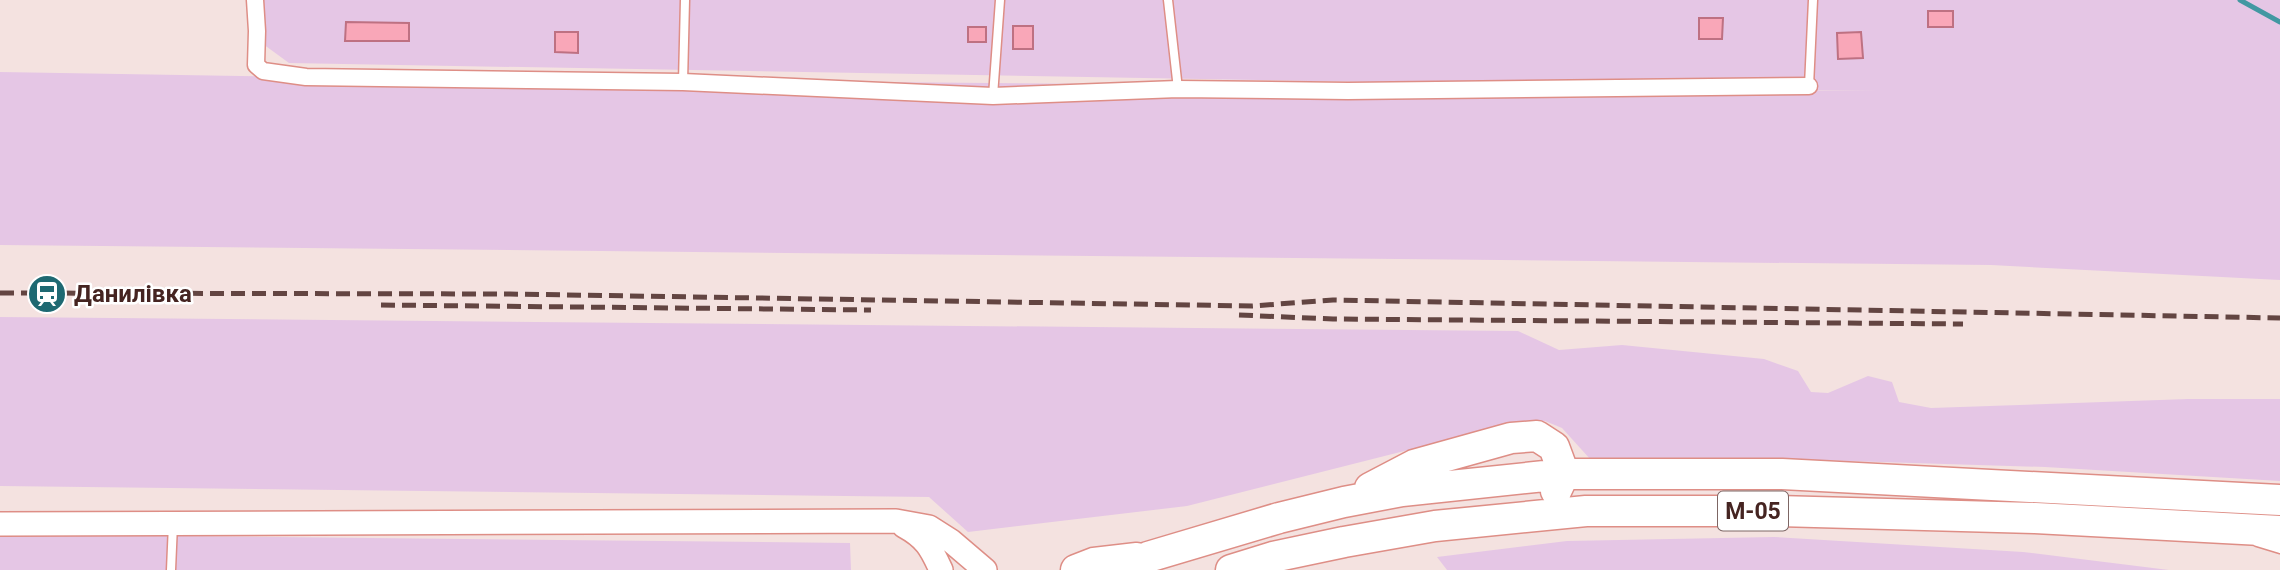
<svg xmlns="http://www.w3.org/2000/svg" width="2280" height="570" viewBox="0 0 2280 570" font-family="Roboto,sans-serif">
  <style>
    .green { fill: #e5c6e5 }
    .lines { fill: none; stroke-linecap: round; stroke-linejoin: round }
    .stream { stroke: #4298a2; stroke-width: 5 }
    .building { fill: #f9a7b8; stroke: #be7182; stroke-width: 2 }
    .lane-casing { stroke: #de8e86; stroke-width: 11 }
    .street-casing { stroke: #de8e86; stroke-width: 19 }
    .secondary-casing { stroke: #de8e86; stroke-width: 26 }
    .highway-casing { stroke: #de8e86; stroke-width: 33 }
    .lane { stroke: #fff; stroke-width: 8 }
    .street { stroke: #fff; stroke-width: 16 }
    .secondary { stroke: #fff; stroke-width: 23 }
    .highway { stroke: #fff; stroke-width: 30 }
    .rail { stroke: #634542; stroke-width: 5; stroke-dasharray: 14 7; stroke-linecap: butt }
    .labels { text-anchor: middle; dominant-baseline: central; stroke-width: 5; stroke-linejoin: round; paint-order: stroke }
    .shield { fill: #fff; stroke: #7d6664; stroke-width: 2 }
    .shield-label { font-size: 23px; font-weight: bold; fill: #452421 }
    .poi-label { font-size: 24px; font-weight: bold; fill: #452421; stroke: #fff; text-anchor: start }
  </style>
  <rect width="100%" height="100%" fill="#f4e2e0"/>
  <path class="green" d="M259 0H2280V280L1991 265 0 245V72L306 77 1880 91 289 63 263 44Z
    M0 317 1518 331 1559 350 1622 345 1764 359 1798 371 1811 392 1828 393 1868 376 1892 382 1899 402 1931 408 2188 399H2280V481L2045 467 1816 460H1591L1562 428 1545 421 1511 424 1187 506 968 532 929 497 0 486Z
    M0 534 850 543 851 570H0Z
    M1774 537 2023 552 2169 570H1447L1437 557 1567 541Z"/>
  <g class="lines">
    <path class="stream" d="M2240 0 2280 22"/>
  </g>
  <path class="building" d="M1928 11H1953V27H1928Z
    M1699 18H1723L1722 39H1699Z
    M346 22 409 23V41H345Z
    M1013 26H1033V49H1013Z
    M968 27H986V42H968Z
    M555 32H578V53L555 52Z
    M1861 32 1863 58 1838 59 1837 33Z"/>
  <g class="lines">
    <defs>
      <path id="lane" d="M1168 0 1178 89
        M683 82 685 0
        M1809 86 1813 0
        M993 96 1000 0
        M2257 542 2280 549
        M171 570 173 524"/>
      <path id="street" d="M255 0 257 31 256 65 263 71 306 77 683 82 993 96 1178 89 1348 91 1809 86"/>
      <path id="secondary" d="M0 524 896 521 929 527 951 541 985 570
        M904 526C926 538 931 548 941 570"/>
      <path id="highway" d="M1370 488 1414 465 1511 438 1537 436 1554 447 1564 474 1556 491
        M1076 570 1094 563 1137 558
        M1117 570 1148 557 1279 518 1344 502 1402 491 1564 474H1782L2280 500
        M1231 570 1273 557 1344 542 1435 526 1586 511H1774L2035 518 2280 531"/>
    </defs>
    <use href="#lane" class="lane-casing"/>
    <use href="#street" class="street-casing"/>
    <use href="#secondary" class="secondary-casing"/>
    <use href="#highway" class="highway-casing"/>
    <use href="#lane" class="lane"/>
    <use href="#street" class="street"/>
    <use href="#secondary" class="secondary"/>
    <use href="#highway" class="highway"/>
    <path class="rail" d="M0 293 510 294 1252 306 1333 300 2280 318
      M381 305 871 310
      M1239 315 1333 319 1963 324"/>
  </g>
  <defs>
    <symbol id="station-disc" viewBox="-11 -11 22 22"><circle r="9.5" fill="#1e6972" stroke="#fff"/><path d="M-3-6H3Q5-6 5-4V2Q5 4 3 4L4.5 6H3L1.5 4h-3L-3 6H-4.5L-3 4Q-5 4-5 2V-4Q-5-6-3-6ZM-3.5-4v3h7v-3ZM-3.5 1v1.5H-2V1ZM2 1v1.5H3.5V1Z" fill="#fff"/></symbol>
  </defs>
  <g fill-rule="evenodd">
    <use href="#station-disc" x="25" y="272" width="44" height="44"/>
  </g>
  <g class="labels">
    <rect class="shield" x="1718" y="491.5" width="70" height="39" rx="5"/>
    <g class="shield-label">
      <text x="1753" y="511">М-05</text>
    </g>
    <g class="poi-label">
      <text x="74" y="294">Данилівка</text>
    </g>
  </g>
</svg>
